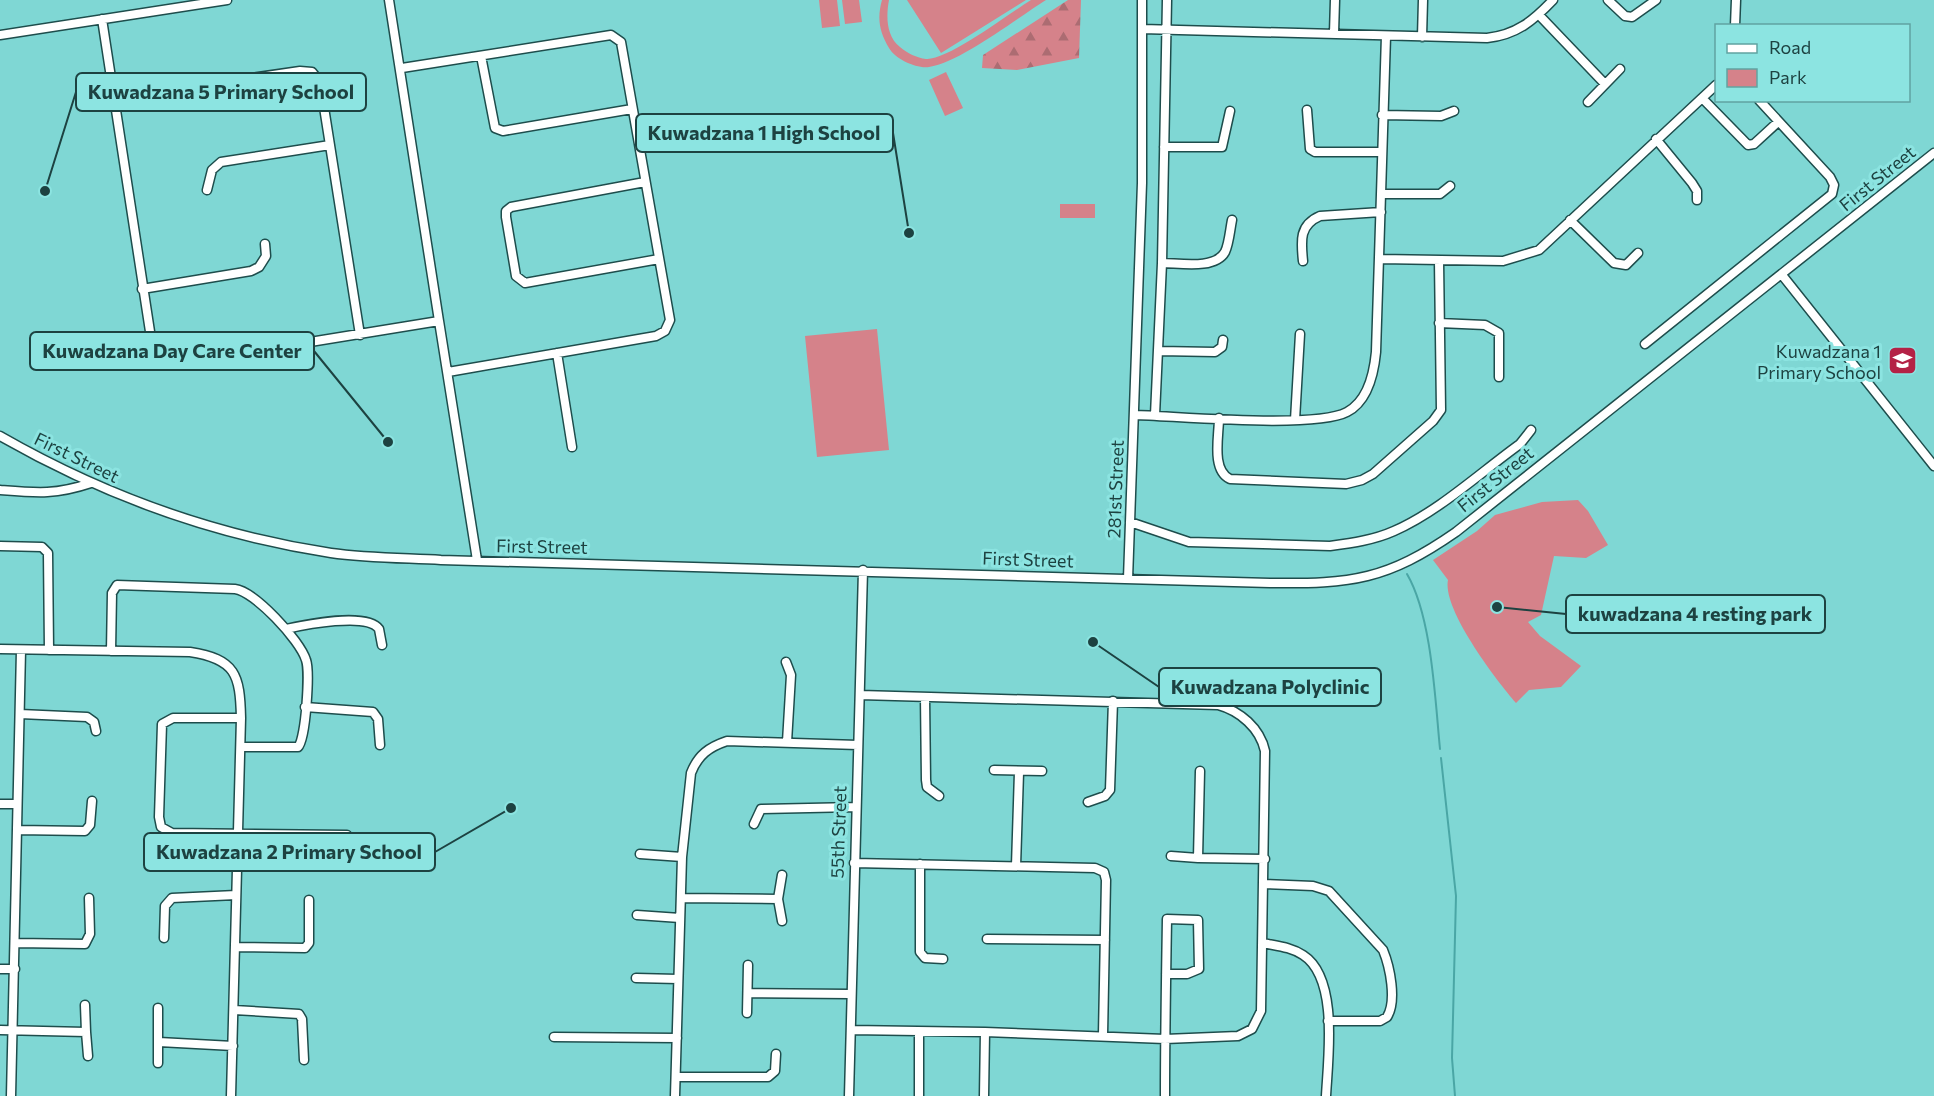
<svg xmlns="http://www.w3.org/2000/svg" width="1934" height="1096" viewBox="0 0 1934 1096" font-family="Commissioner,sans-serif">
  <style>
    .green { fill: #d5828a }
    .forest { fill: url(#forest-firs) }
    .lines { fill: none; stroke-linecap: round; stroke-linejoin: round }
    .stream { stroke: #4aa6a5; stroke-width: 2 }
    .minor-casing { stroke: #1e4d4c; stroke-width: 11 }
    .minor { stroke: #fff; stroke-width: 8 }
    .labels { text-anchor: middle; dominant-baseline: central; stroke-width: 6; stroke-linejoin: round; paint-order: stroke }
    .street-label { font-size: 18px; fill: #1d4241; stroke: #8ce4e1 }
    .poi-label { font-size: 18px; fill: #1d4241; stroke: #8ce4e1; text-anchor: end }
    .leader { fill: none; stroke: #1d4241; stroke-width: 2 }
    .callout-dot { fill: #1d4241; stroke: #8ce4e1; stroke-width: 2 }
    .callout { fill: #8ce4e1; stroke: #1d4241; stroke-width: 2 }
    .callout-label { font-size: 20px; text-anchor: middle; font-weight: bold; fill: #1d4241 }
  </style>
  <defs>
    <pattern id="forest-firs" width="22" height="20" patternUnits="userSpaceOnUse" patternTransform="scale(1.5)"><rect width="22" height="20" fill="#d5828a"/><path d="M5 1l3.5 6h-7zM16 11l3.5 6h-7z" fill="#ac6c72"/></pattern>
  </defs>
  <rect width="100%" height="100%" fill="#7fd7d4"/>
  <path class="green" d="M819 0H837L840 26 822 28Z
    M842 0H859L862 22 845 24Z
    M882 0H889C886 16 886 36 900 47 907 53 917 58 926 59 947 61 1010 13 1031 0H1046C1017 18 961 62 929 67 917 69 895 59 889 48 879 31 877 18 882 0Z
    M907 0H1026L941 53Z
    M946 72 963 108 945 116 929 80Z
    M1060 204H1095V218H1060Z
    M877 329 889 450 817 457 805 336Z
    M1578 500 1588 511 1608 545 1586 558 1554 556 1541 615 1528 622 1540 636 1581 666 1561 687 1529 690 1516 703C1496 680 1442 609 1448 580L1433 560 1477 531 1495 515 1542 502Z"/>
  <path class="forest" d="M1068 0H1081L1079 58 1017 70 982 68 983 55Z"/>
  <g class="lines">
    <path class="stream" d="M1407 574C1432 617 1435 699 1440 749
      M1441 758 1456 896 1452 1058 1455 1096"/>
    <defs>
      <path id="minor" d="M389 0 439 321
        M1608 0 1625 16 1632 17 1656 0
        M1539 15 1605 84
        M102 19 153 351 169 365 439 321 477 560
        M1735 26 1736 0
        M1142 29 1487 38C1516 35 1533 21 1553 0
        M1334 33 1335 0
        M0 35 227 0
        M1422 37 1423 0
        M481 56 495 128 503 131 632 109
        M402 68 611 35 621 42 670 320 665 331 656 336 448 372
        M114 98 300 71 312 72 320 82 360 335
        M1702 98 1748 145 1754 144 1778 122
        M1588 102 1620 69
        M1307 110 1310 149 1315 152H1381
        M1382 115 1441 116 1454 111
        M1656 139 1692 183 1697 191V200
        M1164 147H1222L1230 111
        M645 182 511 207 506 211V217L516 276 525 283 659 259
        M207 190 212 170 221 162 330 145
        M1381 194H1440L1450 186
        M1570 220 1614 263 1626 265 1638 253
        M1380 259 1503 261 1539 250 1716 85
        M1303 261C1301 241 1299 225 1320 216L1381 212
        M1162 263C1179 263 1215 270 1225 252 1229 244 1230 230 1232 220
        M1782 275 1934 466
        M142 289 251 271 259 267 266 256 265 244
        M1439 323 1485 325 1499 333V377
        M1645 344 1832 194 1834 185 1830 177 1759 100
        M1159 351 1215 352 1222 347 1223 340
        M557 353 572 447
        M1135 415C1177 416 1315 429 1347 412 1368 401 1374 373 1376 352L1386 36
        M1155 415 1162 263 1167 0
        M1219 418C1219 436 1211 470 1230 479L1346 484 1362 480 1373 474 1433 421 1441 410 1439 261
        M1295 420 1300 334
        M0 436C103 495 213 535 331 553 367 558 404 558 441 560L1270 583C1352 584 1387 580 1456 532L1934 153
        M0 490C37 493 55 495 91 483
        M1130 522 1189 542 1330 546C1352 543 1374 540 1394 531 1438 512 1481 472 1520 444L1531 430
        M0 546 42 547 48 553 49 650
        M1128 579 1142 183V0
        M286 629C304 625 367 612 379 629L382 645
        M0 649 190 652C236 659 240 675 241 718L231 1096
        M111 651 112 593 117 585 235 589C254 591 300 640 306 660 310 671 306 739 298 747H241
        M786 662 791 675 787 742
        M925 697 926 780 927 787 939 796
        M305 707 373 712 378 719 380 745
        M20 714 87 717 94 722 96 731
        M241 718H173L162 724 159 817 161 827 172 833 347 835
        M994 770 1042 771
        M1200 771 1198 858 1265 859
        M1088 802 1105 796 1110 790 1113 701
        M0 804H17
        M754 824 761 809 856 807
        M17 830 85 831 90 825 92 801
        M640 854 682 857
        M1171 856 1198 858
        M854 863 1095 868 1104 872 1106 880 1103 1035
        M920 864V952L925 958 943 959
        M1016 866 1019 772
        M782 875 778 899 782 921
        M1265 884 1313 886 1329 891 1383 950C1390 967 1397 1001 1387 1017L1380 1021H1328
        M681 898 778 899
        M637 915 680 918
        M164 938 165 906 172 898 236 895
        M987 939 1105 940
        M16 943 85 944 90 934 89 898
        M1263 943C1277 946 1291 947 1303 955 1339 978 1328 1058 1326 1096
        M236 947 305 948 309 943V900
        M0 969H15
        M636 978 678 979
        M748 993 850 994
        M158 1008V1063
        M234 1010 299 1014 302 1019 304 1060
        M747 1013 748 965
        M0 1030 86 1032 85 1005
        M851 1030 985 1032 1165 1039 1238 1036 1252 1029 1261 1011 1265 751C1260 728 1240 711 1218 705L860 695
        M86 1032 88 1056
        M554 1037 677 1038
        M159 1042 233 1046
        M676 1077H768L775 1071 776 1054
        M11 1096 21 650
        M675 1096 682 857 691 773C698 755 709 747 727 741L858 745
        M849 1096 863 570
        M919 1096V1032
        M984 1096 985 1032
        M1165 1096C1165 1037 1166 978 1167 919L1198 920 1199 969 1187 974H1166"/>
    </defs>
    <use href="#minor" class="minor-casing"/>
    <use href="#minor" class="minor"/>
  </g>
  <defs>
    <symbol id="school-square" viewBox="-11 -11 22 22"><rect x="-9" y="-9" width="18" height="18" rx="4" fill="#b42246" stroke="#8ce4e1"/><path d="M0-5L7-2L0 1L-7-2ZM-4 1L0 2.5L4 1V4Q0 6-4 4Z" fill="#fff"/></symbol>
  </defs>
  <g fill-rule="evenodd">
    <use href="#school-square" x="1886" y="344" width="33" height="33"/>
  </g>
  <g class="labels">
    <g class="street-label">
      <text transform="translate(1877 178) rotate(-39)">First Street</text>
      <text transform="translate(77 457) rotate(26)">First Street</text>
      <text transform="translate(1495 479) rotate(-39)">First Street</text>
      <text transform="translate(1115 489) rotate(-88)">281st Street</text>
      <text transform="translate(542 546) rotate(1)">First Street</text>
      <text transform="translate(1028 559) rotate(2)">First Street</text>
      <text transform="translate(838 832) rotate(-88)">55th Street</text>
    </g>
    <g class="poi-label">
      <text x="1881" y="351">Kuwadzana 1<tspan x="1881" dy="21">Primary School</tspan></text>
    </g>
  </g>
  <path class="leader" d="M45 191L76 92M909 233L893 133M388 442L314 351M1497 607L1566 614M1093 642L1159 687M511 808L435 852"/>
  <g class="callout-dot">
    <circle cx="45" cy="191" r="6"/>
    <circle cx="909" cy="233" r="6"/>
    <circle cx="388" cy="442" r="6"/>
    <circle cx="1497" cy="607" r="6"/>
    <circle cx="1093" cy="642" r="6"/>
    <circle cx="511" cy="808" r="6"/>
  </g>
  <g class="callout">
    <rect x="76" y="73" width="290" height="38" rx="6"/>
    <rect x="636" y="114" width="257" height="38" rx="6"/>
    <rect x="30" y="332" width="284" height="38" rx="6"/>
    <rect x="1566" y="595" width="259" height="38" rx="6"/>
    <rect x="1159" y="668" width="222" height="38" rx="6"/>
    <rect x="144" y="833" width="291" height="38" rx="6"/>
  </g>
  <g class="callout-label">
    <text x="221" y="99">Kuwadzana 5 Primary School</text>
    <text x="764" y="140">Kuwadzana 1 High School</text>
    <text x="172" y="358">Kuwadzana Day Care Center</text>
    <text x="1695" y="621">kuwadzana 4 resting park</text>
    <text x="1270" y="694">Kuwadzana Polyclinic</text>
    <text x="289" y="859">Kuwadzana 2 Primary School</text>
  </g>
  <rect x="1715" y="24" width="195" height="78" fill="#8ce4e1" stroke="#60a3a1" stroke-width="1.5"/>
  <rect x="1727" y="44" width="30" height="9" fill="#ffffff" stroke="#60a3a1" stroke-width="1.5"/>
  <text x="1769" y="54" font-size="18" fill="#1d4241">Road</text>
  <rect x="1727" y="69" width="30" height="18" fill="#d5828a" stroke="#60a3a1" stroke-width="1.5"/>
  <text x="1769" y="84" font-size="18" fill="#1d4241">Park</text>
</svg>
